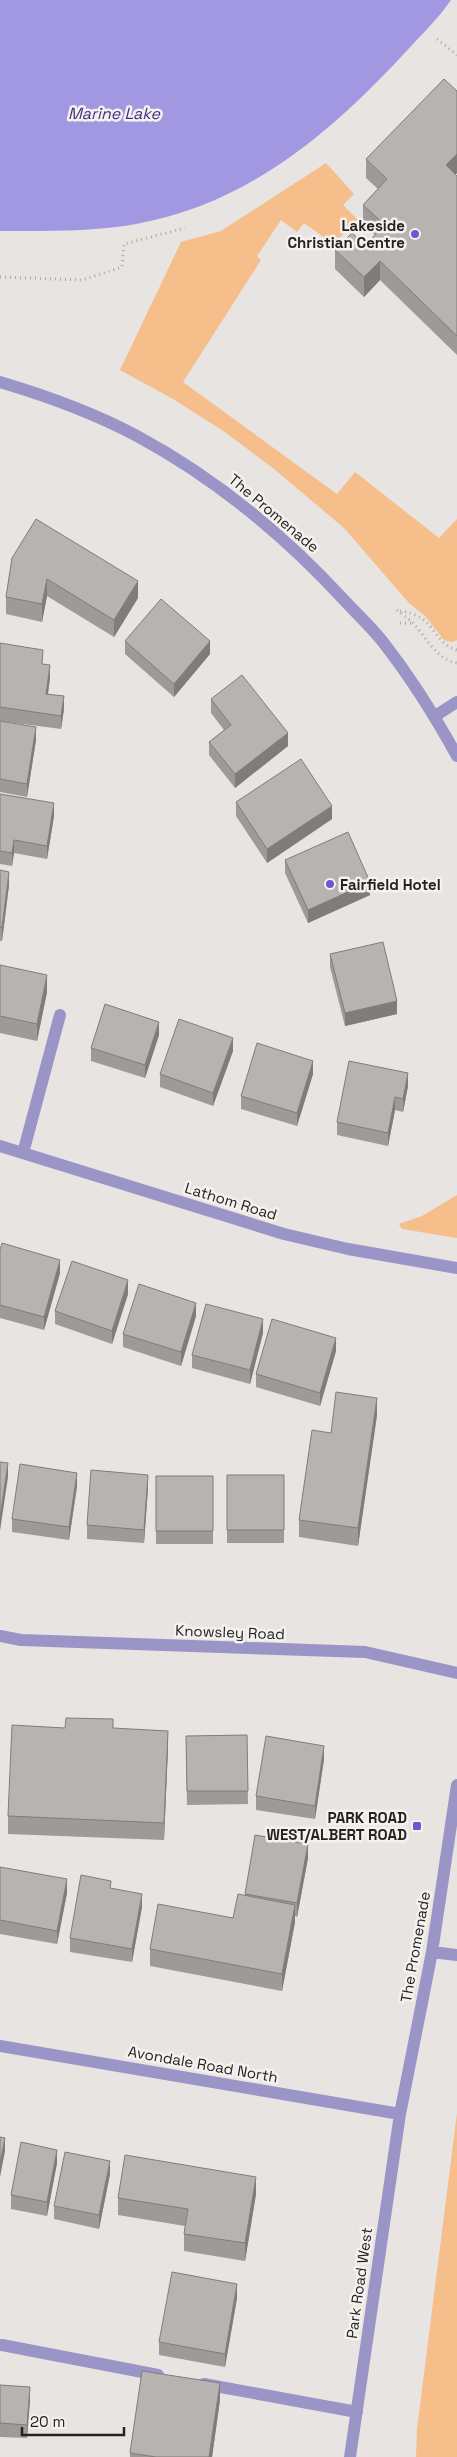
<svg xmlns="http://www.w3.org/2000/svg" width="457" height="2457" viewBox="0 0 457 2457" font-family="'Space Grotesk',sans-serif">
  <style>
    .green { fill: #f5be8a }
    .water { fill: #a198e1 }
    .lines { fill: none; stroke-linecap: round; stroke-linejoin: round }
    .path { stroke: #aba8a6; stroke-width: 3; stroke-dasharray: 1 4; stroke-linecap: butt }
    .minor { stroke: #9a94c7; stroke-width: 12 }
    .wall { fill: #9d9a97 }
    .shaded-wall { fill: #7f7d7b }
    .building { fill: #b6b3b0; stroke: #7f7d7b }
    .poi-dot { fill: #7256d0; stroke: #f5f1ee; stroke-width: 2 }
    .labels { text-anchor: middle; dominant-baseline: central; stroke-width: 5; stroke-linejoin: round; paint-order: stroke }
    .poi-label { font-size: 15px; font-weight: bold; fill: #242322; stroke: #f5f1ee; text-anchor: end }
    .street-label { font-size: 15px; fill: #242322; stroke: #f5f1ee }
    .water-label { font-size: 16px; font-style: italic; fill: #432f83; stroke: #f5f1ee }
  </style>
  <rect width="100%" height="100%" fill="#e7e4e1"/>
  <path class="green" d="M326 163 354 194 343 205 358 220 333 244 304 223 297 232 281 220 257 256 261 260 183 382 337 494 355 472 439 538 457 519V640L452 642 444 640 425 616 409 603 344 528 274 469 225 432 173 399 120 370 181 242 221 231Z
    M457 1195V1238L402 1229 399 1224 422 1216Z
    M457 2113V2457H416L417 2429Z"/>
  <path class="water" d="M0 0H451C440 16 427 29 414 43 337 127 253 203 136 224 91 232 46 231 0 231Z"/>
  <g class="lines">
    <path class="path" d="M437 39 457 55
      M0 277 82 280 122 267 124 244 185 228
      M397 610C402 614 408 618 413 623 426 637 437 660 457 663
      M400 611C409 612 418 615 425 621 436 631 442 647 457 650
      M400 623H413"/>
    <path class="minor" d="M0 382C47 396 94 413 137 436 215 478 284 535 344 600 357 614 371 627 383 642 411 678 435 716 457 756
      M435 716 457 702
      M0 1146 284 1234 348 1249 457 1268
      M23 1153 60 1015
      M0 1636 21 1640 365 1652 457 1673
      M432 1952 457 1955
      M0 2046 400 2114
      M2 2345 158 2375
      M204 2384 357 2412
      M350 2457 400 2114 432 1952 457 1785"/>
  </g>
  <path class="wall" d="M457 91V173L455 175 457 176V355L380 280 364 297 335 269V250L365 245 375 235 363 224V205L378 189 366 178V159Z
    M12 558 138 598 114 637 47 596 42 622 6 614V597Z
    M125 641 210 654 174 697 125 654Z
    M0 643 43 664 50 678 48 694 64 709 61 729 0 721Z
    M211 699 288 746 235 788 209 755V742L224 730 211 713Z
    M0 721 36 740 27 797 0 792Z
    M0 794 54 816 47 859 14 853 12 866 0 864Z
    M236 802 332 819 267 863 236 816Z
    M285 860 370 895 308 923 285 873Z
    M0 870 9 885 2 941H0Z
    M330 954 397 1014 345 1026 330 967Z
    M0 965 47 992 37 1041 0 1033Z
    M159 1035 145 1078 91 1061V1048Z
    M233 1051 213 1106 160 1087V1074Z
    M313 1074 297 1126 241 1109V1096Z
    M408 1086 403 1112 395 1110 388 1146 337 1135V1122Z
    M0 1250 60 1273 44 1330 0 1318Z
    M128 1294 112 1344 55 1324V1311Z
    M196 1316 181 1366 123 1347V1334Z
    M263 1333 250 1384 192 1368V1355Z
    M336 1351 320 1406 256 1387V1374Z
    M377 1415 358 1546 299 1537V1520L331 1433Z
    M227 1475H284V1543H227Z
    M156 1476H213V1544H156Z
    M77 1486 69 1540 12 1532V1519Z
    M148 1488 144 1543 87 1539V1525Z
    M65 1728H113L168 1748 164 1840 8 1834V1816Z
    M247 1735 248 1804 187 1805 186 1750Z
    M324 1759 315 1819 256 1810V1796Z
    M308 1858 297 1917 295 1916V1922L282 1991 150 1966V1949L233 1918 245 1896V1894Z
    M0 1867 67 1893 57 1944 0 1934Z
    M142 1907 132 1962 70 1952V1938Z
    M57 2163 47 2216 11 2209V2195Z
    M110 2174 99 2229 54 2219V2206Z
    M256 2194 245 2261 184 2251V2234L185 2226 118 2215V2198Z
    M237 2298 225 2367 159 2355V2342Z
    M0 2385 30 2400 27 2438 0 2437Z
    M220 2400 212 2457H130V2453Z"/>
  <path class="shaded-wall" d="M457 154V173L446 185V165Z
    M380 261V280L364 297V277Z
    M47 579V596L42 622V604Z
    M138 581V598L114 637V620Z
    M210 641V654L174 697V684Z
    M50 665V678L46 707V694Z
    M64 696V709L61 729V716Z
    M36 727V740L27 797V784Z
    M288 733V746L235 788V774Z
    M54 803V816L47 859V846Z
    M332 806V819L267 863V849Z
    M14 840V853L12 866V853Z
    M9 872V885L2 941V928Z
    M370 882V895L308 923V910Z
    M47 975V992L37 1041V1024Z
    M397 1001V1014L345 1026V1013Z
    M159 1022V1035L145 1078V1065Z
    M233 1038V1051L213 1106V1093Z
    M313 1061V1074L297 1126V1113Z
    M408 1073V1086L403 1112V1099Z
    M395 1097V1110L388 1146V1133Z
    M60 1260V1273L44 1330V1317Z
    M128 1280V1294L112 1344V1331Z
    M196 1303V1316L181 1366V1352Z
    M263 1319V1333L250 1384V1370Z
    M336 1338V1351L320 1406V1393Z
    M377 1398V1415L358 1546V1528Z
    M8 1463V1477L0 1531V1517Z
    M77 1473V1486L69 1540V1527Z
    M148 1475V1488L144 1543V1530Z
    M168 1731V1748L164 1840V1823Z
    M324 1746V1759L315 1819V1806Z
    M308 1844V1858L297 1917V1903Z
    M67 1879V1893L57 1944V1931Z
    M142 1894V1907L132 1962V1949Z
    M295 1905V1922L282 1991V1974Z
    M5 2138V2151L0 2177V2164Z
    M57 2150V2163L47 2216V2202Z
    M110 2161V2174L99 2229V2215Z
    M256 2177V2194L245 2261V2243Z
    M237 2284V2298L225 2367V2354Z
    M220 2383V2400L212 2457H209Z
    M30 2387V2400L27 2438V2425Z"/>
  <path class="building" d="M444 79 457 91V154L446 165 457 176V336L380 261 364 277 335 250 352 233 365 245 385 225 363 205 387 179 366 159Z
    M36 519 138 581 114 620 47 579 42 604 6 597 12 558Z
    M161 599 210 641 174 684 125 641Z
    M0 643 43 650 42 664 50 665 46 694 64 696 61 716 0 707Z
    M242 675 288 733 235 774 209 742 231 725 211 699Z
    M0 721 36 727 27 784 0 779Z
    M301 759 332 806 267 849 236 802Z
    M0 794 54 803 47 846 14 840 12 853 0 851Z
    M348 832 370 882 308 910 285 860Z
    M0 870 9 872 2 928 0 927Z
    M383 942 397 1001 345 1013 330 954Z
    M0 965 47 975 37 1024 0 1016Z
    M105 1004 159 1022 145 1065 91 1048Z
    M179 1019 233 1038 213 1093 160 1074Z
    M257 1043 313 1061 297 1113 241 1096Z
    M349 1061 408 1073 403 1099 395 1097 388 1133 337 1122Z
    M2 1243 60 1260 44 1317 0 1305V1250Z
    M72 1261 128 1280 112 1331 55 1311Z
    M139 1284 196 1303 181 1352 123 1334Z
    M206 1304 263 1319 250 1370 192 1355Z
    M272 1319 336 1338 320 1393 256 1374Z
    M336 1392 377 1398 358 1528 299 1520 312 1430 331 1433Z
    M0 1462 8 1463 0 1517Z
    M20 1464 77 1473 69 1527 12 1519Z
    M91 1470 148 1475 144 1530 87 1525Z
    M227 1475H284V1530H227Z
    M156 1476H213V1531H156Z
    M66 1718 113 1719V1728L168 1731 164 1823 8 1816 12 1725 65 1728Z
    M247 1735 248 1791H187L186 1736Z
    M266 1736 324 1746 315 1806 256 1796Z
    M255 1835 308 1844 297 1903 245 1894Z
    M0 1867 67 1879 57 1931 0 1920Z
    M81 1875 111 1881 110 1888 142 1894 132 1949 70 1938Z
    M238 1894 295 1905 282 1974 150 1949 158 1904 233 1918Z
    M0 2137 5 2138 0 2164Z
    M21 2142 57 2150 47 2202 11 2195Z
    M65 2152 110 2161 99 2215 54 2206Z
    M125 2155 256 2177 245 2243 184 2234 188 2209 118 2198Z
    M172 2272 237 2284 225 2354 159 2342Z
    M142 2371 220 2383 209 2457H156L130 2453Z
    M0 2385 30 2387 27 2425 0 2423Z"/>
  <g class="poi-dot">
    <circle cx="415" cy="234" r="5"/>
    <circle cx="330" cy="884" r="5"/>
    <rect x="412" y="1821" width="10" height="10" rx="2.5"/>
  </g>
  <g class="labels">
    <g class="poi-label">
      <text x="405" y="225">Lakeside<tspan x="405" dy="17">Christian Centre</tspan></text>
      <text x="340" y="884" text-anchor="start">Fairfield Hotel</text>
      <text x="407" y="1817">PARK ROAD<tspan x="407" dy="17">WEST/ALBERT ROAD</tspan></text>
    </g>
    <g class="street-label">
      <text transform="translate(274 513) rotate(40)">The Promenade</text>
      <text transform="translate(231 1201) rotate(17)">Lathom Road</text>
      <text transform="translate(230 1632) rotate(2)">Knowsley Road</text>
      <text transform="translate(415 1947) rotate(-80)">The Promenade</text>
      <text transform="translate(203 2064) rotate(10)">Avondale Road North</text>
      <text transform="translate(359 2283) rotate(-82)">Park Road West</text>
    </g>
    <g class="water-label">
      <text x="114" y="113">Marine Lake</text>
    </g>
  </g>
  <path d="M22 2427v8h102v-8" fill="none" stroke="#242322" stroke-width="2.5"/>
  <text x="30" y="2427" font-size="15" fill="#242322" stroke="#f5f1ee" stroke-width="4" paint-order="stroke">20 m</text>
</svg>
